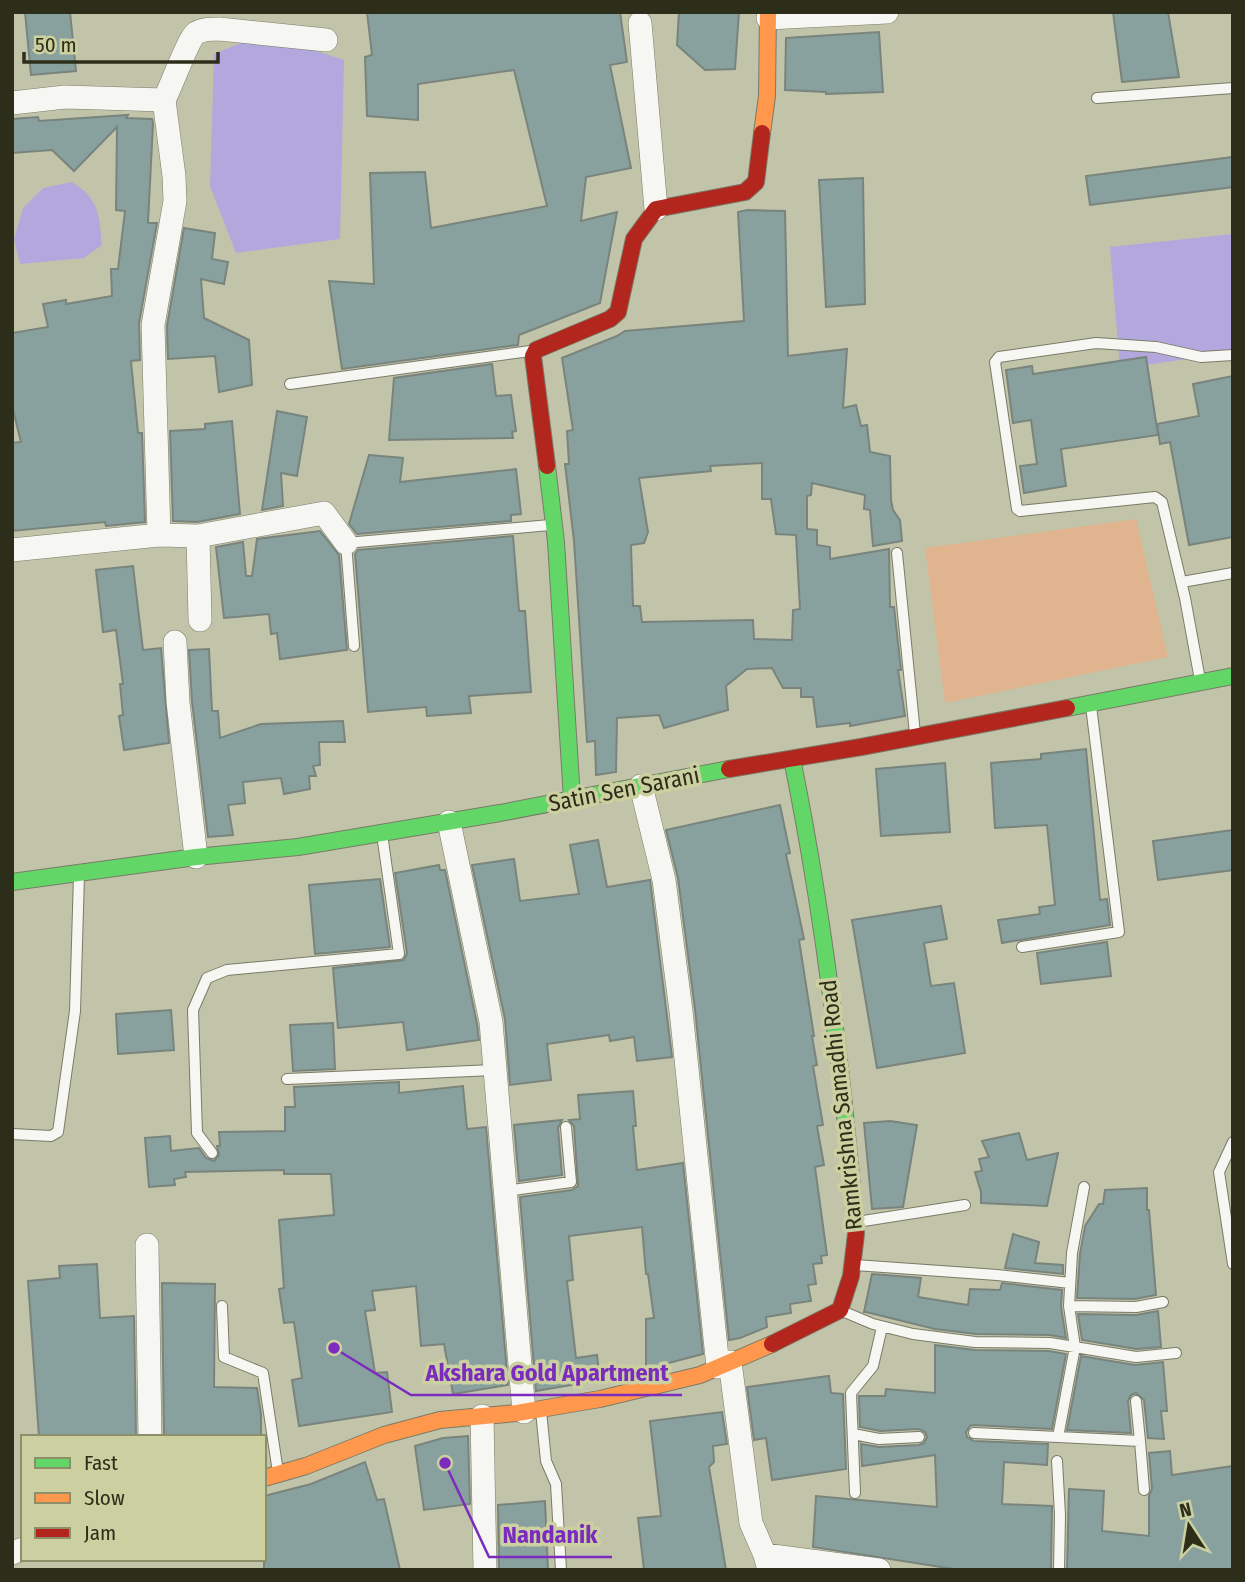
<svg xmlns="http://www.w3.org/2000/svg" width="1245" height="1582" viewBox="0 0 1245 1582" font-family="'Fira Sans Condensed',sans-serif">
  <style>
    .green { fill: #dfb48e }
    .water { fill: #b2a8dd }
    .building { fill: #88a19f; stroke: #79847c; stroke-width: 2; fill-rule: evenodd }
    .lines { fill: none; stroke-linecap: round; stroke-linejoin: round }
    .lane-casing { stroke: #7a7b67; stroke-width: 12 }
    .street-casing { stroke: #7a7b67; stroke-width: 24 }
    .fast-casing { stroke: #7a7b67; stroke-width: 18 }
    .slow-casing { stroke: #7a7b67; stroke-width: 18 }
    .jam-casing { stroke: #7a7b67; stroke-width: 18 }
    .lane { stroke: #f6f6f2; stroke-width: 10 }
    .street { stroke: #f6f6f2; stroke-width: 23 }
    .fast { stroke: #63d668; stroke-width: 16 }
    .slow { stroke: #ff974d; stroke-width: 16 }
    .jam { stroke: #b3261e; stroke-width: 16 }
    .labels { text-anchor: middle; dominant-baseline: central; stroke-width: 7; stroke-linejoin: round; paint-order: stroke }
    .street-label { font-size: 23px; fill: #2c2e1a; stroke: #cccf9f }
    .leader { fill: none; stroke: #7b2cbf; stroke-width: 2.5 }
    .callout-dot { fill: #7b2cbf; stroke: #cccf9f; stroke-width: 2.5 }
    .callout-label { font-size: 24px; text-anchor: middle; font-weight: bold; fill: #7b2cbf; stroke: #cccf9f; stroke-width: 7; stroke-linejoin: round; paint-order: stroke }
  </style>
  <rect width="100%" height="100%" fill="#c2c4aa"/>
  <path class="green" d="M1136 519 1168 657 945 703 925 548Z"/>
  <path class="water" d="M263 34 344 60 340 239 236 253 210 186 214 54Z
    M72 182C100 199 99 216 102 245L84 258 20 264 14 239 23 208 43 188Z
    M1233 234V352L1120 369 1110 247Z"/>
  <path class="building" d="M25 12H70L76 71 31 75Z
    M367 12H620L627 62 610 65 631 168 586 177 581 221 617 212 600 303 519 335 518 345 342 369 329 281 374 284 370 173 425 172 431 228 547 206 514 70 418 84V120L367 116 365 57 372 55Z
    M679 12H739L735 69 705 70 677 45Z
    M1113 12H1168L1179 77 1122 82Z
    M879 32 883 92 826 94V92L785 90 786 38Z
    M128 115 126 118 152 119 153 123 148 223H157L139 323 140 360 131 361 138 433H142L145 522 106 526 105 522 12 531V443L21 442 12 406V333L48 327 43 304 66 300V304L112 296 111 269H118L125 211 116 210 117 127 74 171 52 150 12 153V119L38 117 39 121Z
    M1233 157V187L1090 205 1086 176Z
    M863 178 865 304 826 307 819 180Z
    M747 210 785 211 788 356 847 349 843 408 856 405 861 426 867 425 870 452 890 456 891 500 893 510 900 520 902 541 873 546 870 510 864 509 865 495 812 483 811 495 807 496V529L817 530V545L830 547V559L889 549 890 607H894L901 670H898L905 716 850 726V723L817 727 813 697H801V688H783L772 668 747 669 726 686 728 710 664 728 659 715 617 718 616 772 596 775 595 741 587 742 574 541 565 464H569L567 431 573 430 562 358 617 336 625 331 744 321 738 212ZM762 463V499H771L776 534 796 535 800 609 793 610 792 640 754 639 753 620 642 622 640 606H633L631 545 644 543 648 532 639 478 711 471 710 466Z
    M184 228 215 233 212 259 228 262 224 284 201 279 204 318 249 340 252 385 219 392 215 356 168 359 167 326Z
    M1146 357 1158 435 1061 449 1066 486 1024 493 1020 466 1037 464 1031 420 1013 423 1006 370 1032 366 1033 374Z
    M492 364 496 396 511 395 516 431 512 432 513 438 389 440 394 378Z
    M1233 376V537L1189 545 1170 442 1160 444 1157 424 1199 416 1193 384Z
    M277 411 307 417 297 476 281 473 283 506 262 510Z
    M232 421 240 514 197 522 173 521 170 431 205 429V424Z
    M369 455 403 458 400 482 516 469 521 514 511 515V521L357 534 349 524Z
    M320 531 339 555 347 650 280 659 277 633 271 634 269 614 224 618 216 547 243 542 246 576H252L257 539Z
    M513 536 519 611H525L531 692 469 696 471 713 427 716 426 707 368 712 355 554 358 550Z
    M133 566 143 650 161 648 169 743 124 750 119 716 123 715 120 684H123L116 630 103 632 96 570Z
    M209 649 212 711H218L220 738 261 724 343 721 345 742H319L320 765 313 766 316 776H309L310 789 284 794 281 778 243 782 245 803 228 805 233 835 208 837 192 701 189 650Z
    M1086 749 1100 900 1107 899 1110 925 1002 943 998 920 1040 914 1039 907 1055 905 1047 825 995 828 991 763 1041 759V754Z
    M945 763 950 832 881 836 876 769Z
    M780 805 790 853 786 854 804 939 799 940 814 1036H812L817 1065 813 1066 823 1125 817 1126 824 1165 815 1167 827 1255 821 1256 822 1263 813 1264 816 1284 808 1285 811 1301 790 1304 791 1313 766 1317 767 1327 740 1338 729 1340 695 1009 678 878 666 830Z
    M1233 830V870L1158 880 1153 841Z
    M598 840 607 887 650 880 672 1057 637 1061 634 1037 610 1041 609 1035 547 1044 551 1080 510 1085 505 1019 472 865 514 859 520 901 579 894 570 845Z
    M439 865 440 870H445L477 1024 479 1040 407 1050 403 1022 338 1028 333 968 404 960 407 953 395 873Z
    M380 879 390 947 315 954 309 885Z
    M941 906 947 939 924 943 931 986 954 983 965 1053 877 1068 852 920Z
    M1107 942 1111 976 1041 984 1037 953Z
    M171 1010 174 1050 118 1054 116 1014Z
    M333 1023 335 1069 293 1071 290 1025Z
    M399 1082V1093L463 1086 467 1129 486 1127 508 1385 453 1394 444 1344 421 1346 416 1286 372 1291 375 1310 365 1311 375 1373 387 1372 392 1412 299 1426 292 1380 302 1378 294 1322 284 1323 279 1289 284 1288 279 1220 334 1215 331 1174H284V1170L185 1172 186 1177 174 1179 175 1185 149 1187 145 1138 170 1136 171 1151 199 1148 206 1158 214 1161 219 1155 217 1146H220L219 1132 285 1131V1107H295L294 1087Z
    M633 1091 636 1126H633L637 1170 683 1163 703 1354 646 1369V1319L654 1318 648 1274H646L642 1227 569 1236 573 1280 567 1281 576 1358 597 1355 600 1380 536 1391 520 1197 572 1190 578 1186 574 1126 569 1120 580 1119 578 1095Z
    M562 1120 558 1128 562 1175 519 1181 514 1125Z
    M890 1121 917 1125 903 1207 872 1209 864 1123Z
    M1019 1133 1027 1160 1058 1153 1047 1206 981 1203V1192L975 1172 982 1171 979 1159 989 1157 982 1141Z
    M1147 1188V1210H1149L1156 1295 1135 1299 1077 1298 1080 1254 1085 1226 1099 1204H1103L1105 1190Z
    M1013 1234 1039 1242 1035 1263 1063 1265V1274L1005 1268Z
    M97 1264 100 1318 134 1316 136 1437H39L28 1281 60 1278 59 1266Z
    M872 1274 921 1278 918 1297 968 1305 970 1289 1000 1290 1002 1283 1062 1290 1061 1307 1066 1338 1050 1335 976 1334 935 1329 866 1312H864Z
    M162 1283 215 1284 214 1387 257 1388 261 1414V1437H164Z
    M1158 1311 1161 1347 1136 1349 1082 1340 1078 1314 1136 1315Z
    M935 1345 975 1350 1049 1351 1066 1354 1052 1429 974 1425 970 1426 966 1432 967 1437 974 1441 1048 1444 1047 1465 1004 1462 1002 1504 1052 1506 1051 1570H960L813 1547 816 1496 937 1507 935 1455 862 1466 861 1444 879 1447 919 1445 924 1443 927 1437 925 1432 919 1429 880 1431 860 1427 859 1396H885L886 1389 935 1393Z
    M1081 1356 1135 1365 1163 1362 1167 1411H1161L1164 1439 1148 1438 1144 1400 1136 1393 1131 1395 1128 1401 1131 1433 1067 1430Z
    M829 1376 831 1393 843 1394 846 1469 772 1480 766 1438 754 1440 747 1387Z
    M722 1412 727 1444 713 1446 714 1462 709 1467 726 1570H644L638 1518 661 1516 650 1421Z
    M468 1436 470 1504 424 1510 415 1446 443 1438Z
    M1170 1451 1172 1475 1233 1466V1570H1067L1069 1489 1104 1491 1102 1531 1149 1536V1496L1152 1489 1149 1453Z
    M365 1462 377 1500 384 1499 400 1570H264V1496L311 1484Z
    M545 1501 548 1570H499L498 1505Z"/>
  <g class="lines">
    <defs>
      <path id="lane" d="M1097 98 1233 88
        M290 384 530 351
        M897 553 915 734
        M1182 582 1233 573
        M354 646 346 543 550 525
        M1200 680 1185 598 1162 502 1155 497 1020 511 1017 509 995 362 999 357 1096 343 1156 347 1201 357 1233 355
        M1022 947 1119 932 1091 706
        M287 1079 494 1070
        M12 1134 51 1136 58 1132 75 1011 79 875
        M1233 1142 1219 1172 1233 1264
        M212 1153 197 1133 193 1010 207 978 227 970 399 954 382 834
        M1084 1187 1072 1253 1069 1306 1075 1347 1058 1437 1140 1441 1136 1401
        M505 1191 571 1182 566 1127
        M857 1222 965 1205
        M855 1265 997 1275 1070 1283
        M222 1306 224 1357 263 1373 278 1472
        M1069 1306 1136 1307 1163 1302
        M842 1311 873 1324 913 1334 975 1342 1050 1343 1136 1357 1176 1353
        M541 1411 546 1461 556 1484 561 1570
        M974 1433 1058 1437
        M853 1434 879 1439 919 1437
        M1140 1441 1144 1490
        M1057 1461 1060 1515 1059 1570
        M855 1493 851 1393 873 1366 882 1327"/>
      <path id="street" d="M768 18 887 12
        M640 23 656 209
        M164 100C171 87 188 39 196 33 203 29 211 29 219 29L326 40
        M12 103 65 97 164 100 174 176 175 201 153 325 159 535
        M198 536 324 513 346 543
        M12 550 159 535 198 536 200 620
        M175 642 178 702 196 857
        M641 786 664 880 681 1011 718 1367
        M449 822 491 1022 524 1412
        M147 1245 150 1437
        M730 1362 751 1523 765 1555 769 1570
        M482 1416 485 1570
        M12 1553 23 1549
        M765 1555 879 1570"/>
      <path id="fast" d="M547 466 556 542 572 799
        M1067 708 1233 676
        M792 759C820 896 838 1036 851 1176
        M12 882 196 857 298 847 500 813 729 769"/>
      <path id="slow" d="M762 133 767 96 768 12
        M264 1478 306 1466 384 1435 440 1420 517 1413 600 1399 700 1375 772 1344"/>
      <path id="jam" d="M547 466 533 356 536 350 610 319 618 312 634 239 656 209 745 192 756 182 762 133
        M729 769 861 747 1067 708
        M772 1344 840 1310 851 1276 856 1234 851 1176"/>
    </defs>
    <use href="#lane" class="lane-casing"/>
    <use href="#street" class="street-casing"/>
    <use href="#fast" class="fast-casing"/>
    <use href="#slow" class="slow-casing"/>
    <use href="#jam" class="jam-casing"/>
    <use href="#lane" class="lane"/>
    <use href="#street" class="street"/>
    <use href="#fast" class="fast"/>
    <use href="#slow" class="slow"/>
    <use href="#jam" class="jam"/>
  </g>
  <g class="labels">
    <g class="street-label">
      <text transform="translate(624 789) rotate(-11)">Satin Sen Sarani</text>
      <text transform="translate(841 1105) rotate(-96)">Ramkrishna Samadhi Road</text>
    </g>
  </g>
  <path class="leader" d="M334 1348L411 1395H682M445 1463L489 1557H612"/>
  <g class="callout-dot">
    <circle cx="334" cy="1348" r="7"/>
    <circle cx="445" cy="1463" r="7"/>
  </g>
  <g class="callout-label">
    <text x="547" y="1381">Akshara Gold Apartment</text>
    <text x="550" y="1543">Nandanik</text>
  </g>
  <rect width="1245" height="1582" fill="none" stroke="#2c2e1a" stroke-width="28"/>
  <rect x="21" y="1435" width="245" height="126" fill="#cccf9f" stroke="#8c8f6a" stroke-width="2"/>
  <rect x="35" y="1458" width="35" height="10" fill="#63d668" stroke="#8c8f6a" stroke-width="2"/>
  <text x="84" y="1470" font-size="21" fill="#2c2e1a">Fast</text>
  <rect x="35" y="1493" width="35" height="10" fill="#ff974d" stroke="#8c8f6a" stroke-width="2"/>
  <text x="84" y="1505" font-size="21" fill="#2c2e1a">Slow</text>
  <rect x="35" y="1528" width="35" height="10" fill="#b3261e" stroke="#8c8f6a" stroke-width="2"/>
  <text x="84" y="1540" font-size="21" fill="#2c2e1a">Jam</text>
  <g transform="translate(1189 1526) rotate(348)" stroke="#cccf9f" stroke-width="5" paint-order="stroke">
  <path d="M0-5L12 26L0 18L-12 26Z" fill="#2c2e1a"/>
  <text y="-10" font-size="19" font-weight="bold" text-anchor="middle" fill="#2c2e1a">N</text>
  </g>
  <path d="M24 52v10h194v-10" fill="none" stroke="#2c2e1a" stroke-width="3.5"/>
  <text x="35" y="52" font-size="21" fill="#2c2e1a" stroke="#cccf9f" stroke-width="5" paint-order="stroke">50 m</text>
</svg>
